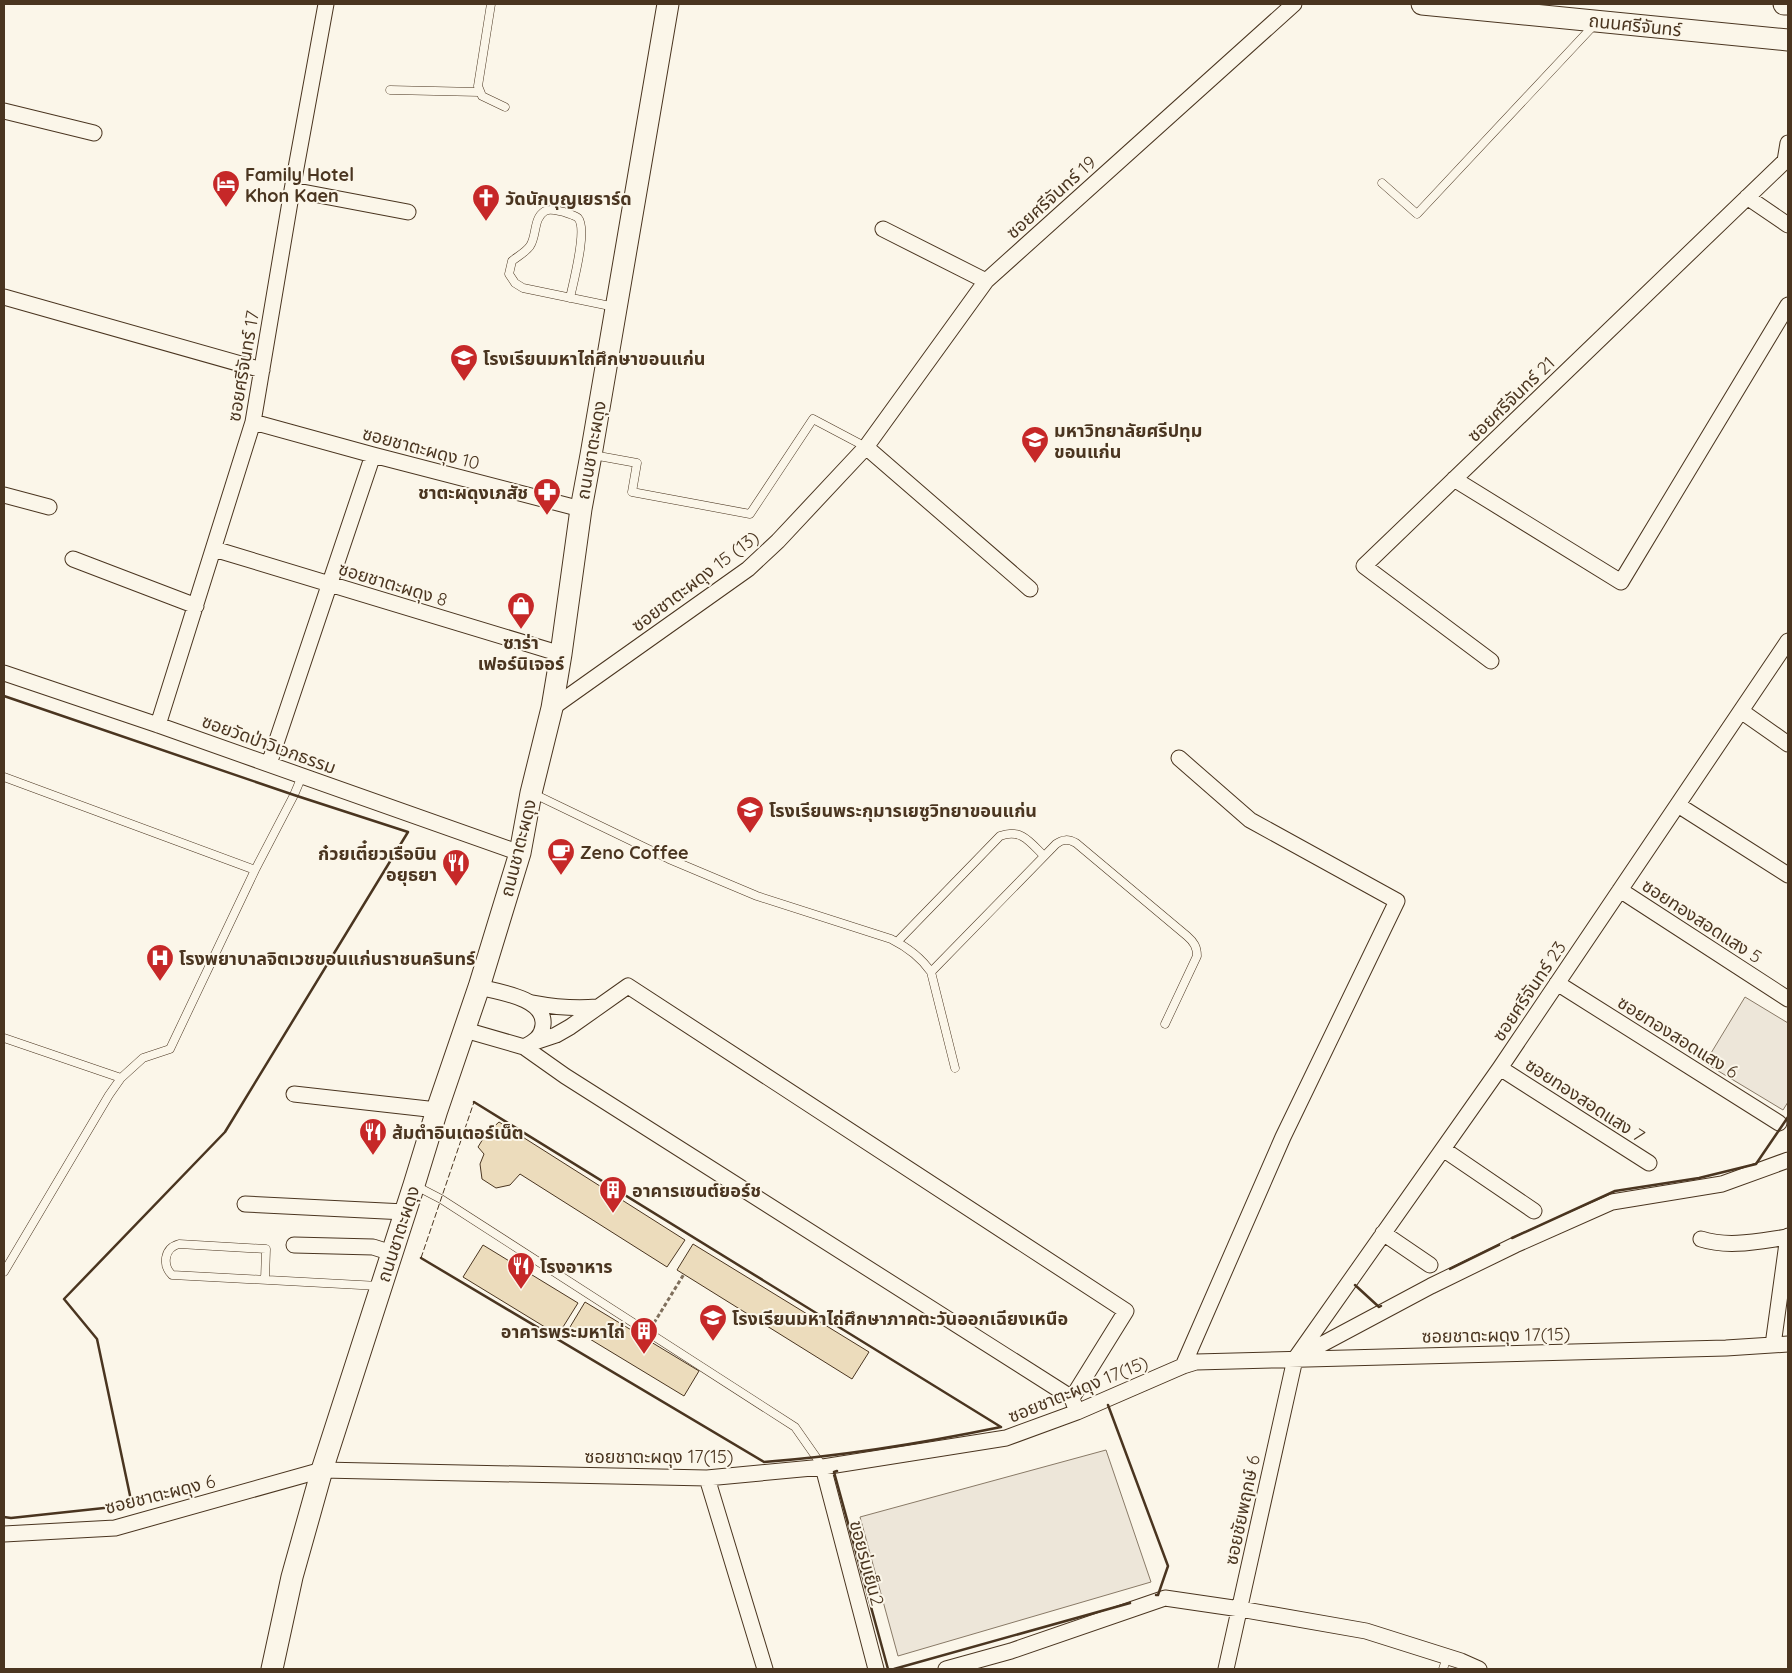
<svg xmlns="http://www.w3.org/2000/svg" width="1792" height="1673" viewBox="0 0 1792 1673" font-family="Quicksand,'Noto Sans Thai',sans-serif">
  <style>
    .green { fill: #ede6d9; stroke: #887966 }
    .building { fill: #ecdcbc; stroke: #4a3520 }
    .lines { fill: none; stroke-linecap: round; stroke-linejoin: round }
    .lane-casing { stroke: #4a3520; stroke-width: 9 }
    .street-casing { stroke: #4a3520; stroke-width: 17 }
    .secondary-casing { stroke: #4a3520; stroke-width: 23 }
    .path { stroke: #7f6f5c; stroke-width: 3; stroke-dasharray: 4 2.5; stroke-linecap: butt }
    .lane { stroke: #fbf6e9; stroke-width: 8 }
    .street { stroke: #fbf6e9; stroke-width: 15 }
    .secondary { stroke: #fbf6e9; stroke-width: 21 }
    .fence { stroke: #4a3520; stroke-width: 1; stroke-dasharray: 6 2.5; stroke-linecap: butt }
    .wall { stroke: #4a3520; stroke-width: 2.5 }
    .labels { text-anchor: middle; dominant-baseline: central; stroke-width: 4; stroke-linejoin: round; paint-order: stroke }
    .street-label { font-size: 18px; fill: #4a3520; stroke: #fbf6e9 }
    .poi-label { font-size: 18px; font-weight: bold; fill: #4a3520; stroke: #fbf6e9; text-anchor: start }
  </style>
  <rect width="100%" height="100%" fill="#fbf6e9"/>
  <path class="green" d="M1745 997 1788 1023V1102L1783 1110 1705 1063Z
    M1106 1450 1151 1582 898 1656 860 1517Z"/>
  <path class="building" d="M499 1122 685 1240 667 1267 520 1174 510 1185 496 1188 482 1179 480 1164 484 1154 478 1147 486 1134Z
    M693 1244 869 1352 852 1379 677 1270Z
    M483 1245 578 1303 558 1335 463 1277Z
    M585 1302 699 1371 684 1396 570 1327Z"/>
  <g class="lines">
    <defs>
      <path id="lane" d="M491 4 478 86 482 96 505 107
        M390 90 479 92
        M1382 183 1417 214 1595 24
        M570 298C573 283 588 229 578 218 575 215 568 214 564 212 558 211 550 208 545 211 533 218 537 236 530 246 526 252 518 256 512 261L509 274 515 283 523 288 615 307
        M593 455 637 463 632 492 750 514 813 419 866 447
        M4 777 255 870
        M532 793 669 859 757 896 891 939C907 947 920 956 931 972L955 1068
        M897 942 1000 836C1021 828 1030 842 1044 856
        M931 972 1056 844C1063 839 1068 839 1076 843L1187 936C1194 942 1197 947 1197 956L1165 1024
        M4 1038 121 1078
        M416 1186 441 1199 795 1427 823 1467
        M4 1272 109 1095 121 1078 143 1058 170 1049 255 870 294 795 302 776
        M265 1280 266 1249 179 1244C164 1248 162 1265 172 1275L379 1286
        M1443 1669 1447 1657"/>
      <path id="street" d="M4 111 94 133
        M292 190 408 212
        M1747 197 1788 225
        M883 229 986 281
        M4 297 262 370
        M253 422 373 455 581 509
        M866 447 1030 589
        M1454 479 1621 582 1788 305
        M4 495 49 507
        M214 549 561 654
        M73 559 196 606
        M1491 661 1364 566 1785 161 1788 143
        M4 673 158 725 520 853
        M552 708 748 569 778 541 866 447 986 281 1294 4
        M1741 711 1788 744
        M158 725 253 422 292 190 326 4
        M1179 758 1250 820 1397 901 1283 1137 1183 1366
        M269 764 373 455
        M1678 805 1788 875
        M1620 890 1788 999
        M1557 983 1779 1123
        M533 1003C554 1007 575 1009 597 1007
        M465 1030 524 1047C534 1042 542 1037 543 1025 546 998 499 992 479 987
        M535 1042 556 1035 570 1027 628 986 1126 1311 1072 1398
        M524 1047 565 1076 1072 1398 1075 1407
        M1500 1068 1649 1163
        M294 1094 437 1110
        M1443 1149 1534 1211
        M245 1204 405 1212
        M1383 1233 1430 1265
        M1701 1239C1729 1248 1759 1241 1788 1237
        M294 1245 373 1247 392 1253
        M1773 1345 1788 1236
        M1298 1357 1431 1286 1515 1245 1612 1202 1722 1184 1788 1160
        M823 1467 876 1669
        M707 1478 765 1669
        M4 1534 115 1528 322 1470 707 1478 823 1467 1006 1438 1077 1412 1183 1366 1196 1362 1726 1348 1788 1344
        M946 1669 1011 1651 1165 1598 1240 1609 1366 1631 1461 1661 1479 1669
        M1226 1669 1295 1359 1500 1068 1788 641"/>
      <path id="secondary" d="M1422 4 1788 40
        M1784 4H1788
        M272 1669 292 1577 322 1470 414 1185 437 1110 479 987 520 853 531 793 552 708 561 654 581 509 591 455 668 4"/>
    </defs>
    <use href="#lane" class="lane-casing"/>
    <use href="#street" class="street-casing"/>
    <use href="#secondary" class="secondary-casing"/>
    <path class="path" d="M654 1323 684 1274"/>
    <use href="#lane" class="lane"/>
    <use href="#street" class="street"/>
    <use href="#secondary" class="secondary"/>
    <path class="fence" d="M421 1258 474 1102"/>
    <path class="wall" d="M4 696 294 795 408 832 225 1132 64 1299 97 1339 132 1505 11 1518 4 1517
      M1512 1238 1615 1191 1699 1178 1756 1164 1788 1117
      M421 1258 764 1462C843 1456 923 1443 1001 1427L474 1102
      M1450 1269 1499 1245
      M1355 1285 1379 1307 1381 1306
      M1108 1405 1168 1566 1158 1595H1156
      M837 1471 834 1472 888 1669
      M894 1669 1130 1603"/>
  </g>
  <defs>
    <symbol id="hotel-pin" viewBox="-11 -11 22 30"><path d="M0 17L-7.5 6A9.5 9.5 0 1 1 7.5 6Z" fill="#c62828" stroke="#fbf6e9"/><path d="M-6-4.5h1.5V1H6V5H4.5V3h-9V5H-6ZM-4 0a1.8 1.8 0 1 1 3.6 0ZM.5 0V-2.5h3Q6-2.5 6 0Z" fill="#fff"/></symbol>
    <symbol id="church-pin" viewBox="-11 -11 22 30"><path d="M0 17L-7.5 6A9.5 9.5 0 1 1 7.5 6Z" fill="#c62828" stroke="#fbf6e9"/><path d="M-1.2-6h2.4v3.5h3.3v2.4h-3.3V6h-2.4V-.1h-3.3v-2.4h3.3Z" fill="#fff"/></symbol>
    <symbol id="school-pin" viewBox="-11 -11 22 30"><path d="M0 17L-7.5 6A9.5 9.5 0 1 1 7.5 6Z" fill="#c62828" stroke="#fbf6e9"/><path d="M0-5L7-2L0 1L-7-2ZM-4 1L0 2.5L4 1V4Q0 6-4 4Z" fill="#fff"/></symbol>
    <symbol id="pharmacy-pin" viewBox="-11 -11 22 30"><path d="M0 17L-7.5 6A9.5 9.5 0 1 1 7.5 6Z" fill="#c62828" stroke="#fbf6e9"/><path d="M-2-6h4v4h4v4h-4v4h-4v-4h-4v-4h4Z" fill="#fff"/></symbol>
    <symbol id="shop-pin" viewBox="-11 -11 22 30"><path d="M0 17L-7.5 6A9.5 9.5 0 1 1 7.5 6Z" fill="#c62828" stroke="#fbf6e9"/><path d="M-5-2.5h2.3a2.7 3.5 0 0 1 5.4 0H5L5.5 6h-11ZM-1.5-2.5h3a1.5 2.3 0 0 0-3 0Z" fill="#fff"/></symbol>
    <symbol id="cafe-pin" viewBox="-11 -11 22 30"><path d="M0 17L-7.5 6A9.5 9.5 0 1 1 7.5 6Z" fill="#c62828" stroke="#fbf6e9"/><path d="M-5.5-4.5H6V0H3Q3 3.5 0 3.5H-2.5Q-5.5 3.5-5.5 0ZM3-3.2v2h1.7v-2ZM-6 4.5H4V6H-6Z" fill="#fff"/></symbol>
    <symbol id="restaurant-pin" viewBox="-11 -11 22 30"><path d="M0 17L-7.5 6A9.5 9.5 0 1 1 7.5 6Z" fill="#c62828" stroke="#fbf6e9"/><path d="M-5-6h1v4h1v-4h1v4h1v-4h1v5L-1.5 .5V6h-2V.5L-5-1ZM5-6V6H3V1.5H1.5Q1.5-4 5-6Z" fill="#fff"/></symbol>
    <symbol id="hospital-pin" viewBox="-11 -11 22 30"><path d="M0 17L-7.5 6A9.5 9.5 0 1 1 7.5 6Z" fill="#c62828" stroke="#fbf6e9"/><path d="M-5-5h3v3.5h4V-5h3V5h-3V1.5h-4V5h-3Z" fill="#fff"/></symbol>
    <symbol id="building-pin" viewBox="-11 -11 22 30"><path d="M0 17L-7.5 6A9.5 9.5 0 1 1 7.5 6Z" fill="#c62828" stroke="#fbf6e9"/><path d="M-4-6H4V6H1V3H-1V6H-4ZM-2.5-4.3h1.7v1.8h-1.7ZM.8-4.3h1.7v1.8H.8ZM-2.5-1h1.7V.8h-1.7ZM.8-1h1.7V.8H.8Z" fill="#fff"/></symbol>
  </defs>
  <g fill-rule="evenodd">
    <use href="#hotel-pin" x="210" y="168" width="32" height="43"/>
    <use href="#church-pin" x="470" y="182" width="32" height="43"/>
    <use href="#school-pin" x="448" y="342" width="32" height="43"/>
    <use href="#school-pin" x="1019" y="424" width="32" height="43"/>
    <use href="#pharmacy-pin" x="531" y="476" width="32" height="43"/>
    <use href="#shop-pin" x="505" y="590" width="32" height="43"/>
    <use href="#school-pin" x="734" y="794" width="32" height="43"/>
    <use href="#cafe-pin" x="545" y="836" width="32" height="43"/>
    <use href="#restaurant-pin" x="440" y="847" width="32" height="43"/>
    <use href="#hospital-pin" x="144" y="942" width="32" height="43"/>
    <use href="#restaurant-pin" x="357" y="1116" width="32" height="43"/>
    <use href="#building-pin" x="597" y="1174" width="32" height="43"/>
    <use href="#restaurant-pin" x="505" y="1250" width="32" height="43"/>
    <use href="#school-pin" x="697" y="1302" width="32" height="43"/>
    <use href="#building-pin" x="628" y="1315" width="32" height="43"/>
  </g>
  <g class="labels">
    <g class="street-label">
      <text transform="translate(1635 25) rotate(6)">ถนนศรีจันทร์</text>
      <text transform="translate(1051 197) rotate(-42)">ซอยศรีจันทร์ 19</text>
      <text transform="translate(243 366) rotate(-80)">ซอยศรีจันทร์ 17</text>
      <text transform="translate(1511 399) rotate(-44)">ซอยศรีจันทร์ 21</text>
      <text transform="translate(421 448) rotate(15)">ซอยชาตะผดุง 10</text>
      <text transform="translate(591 450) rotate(-80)">ถนนชาตะผดุง</text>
      <text transform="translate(695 581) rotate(-37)">ซอยชาตะผดุง 15 (13)</text>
      <text transform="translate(393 584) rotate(17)">ซอยชาตะผดุง 8</text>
      <text transform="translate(269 744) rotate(20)">ซอยวัดป่าวิเวกธรรม</text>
      <text transform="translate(518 848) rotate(-76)">ถนนชาตะผดุง</text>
      <text transform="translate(1702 921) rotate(33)">ซอยทองสอดแสง 5</text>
      <text transform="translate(1529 991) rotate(-56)">ซอยศรีจันทร์ 23</text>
      <text transform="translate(1678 1037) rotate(32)">ซอยทองสอดแสง 6</text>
      <text transform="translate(1585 1100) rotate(33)">ซอยทองสอดแสง 7</text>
      <text transform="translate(398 1234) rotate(-72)">ถนนชาตะผดุง</text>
      <text transform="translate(1496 1335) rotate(-1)">ซอยชาตะผดุง 17(15)</text>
      <text transform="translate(1078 1389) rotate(-22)">ซอยชาตะผดุง 17(15)</text>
      <text x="659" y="1456">ซอยชาตะผดุง 17(15)</text>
      <text transform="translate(160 1494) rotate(-14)">ซอยชาตะผดุง 6</text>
      <text transform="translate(1242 1510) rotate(-78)">ซอยชัยพฤกษ์ 6</text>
      <text transform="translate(867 1563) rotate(75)">ขอยร่มเย็น2</text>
    </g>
    <g class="poi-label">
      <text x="245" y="174">Family Hotel<tspan x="245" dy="21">Khon Kaen</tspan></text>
      <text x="505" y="198">วัดนักบุญเยราร์ด</text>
      <text x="483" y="358">โรงเรียนมหาไถ่ศึกษาขอนแก่น</text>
      <text x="1054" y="430">มหาวิทยาลัยศรีปทุม<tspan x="1054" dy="21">ขอนแก่น</tspan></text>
      <text x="528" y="492" text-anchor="end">ชาตะผดุงเภสัช</text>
      <text x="521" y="642" text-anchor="middle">ซาร่า<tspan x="521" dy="21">เฟอร์นิเจอร์</tspan></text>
      <text x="769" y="810">โรงเรียนพระกุมารเยซูวิทยาขอนแก่น</text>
      <text x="580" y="852">Zeno Coffee</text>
      <text x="437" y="853" text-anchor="end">ก๋วยเตี๋ยวเรือบิน<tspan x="437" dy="21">อยุธยา</tspan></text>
      <text x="179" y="958">โรงพยาบาลจิตเวชขอนแก่นราชนครินทร์</text>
      <text x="392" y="1132">ส้มตำอินเตอร์เน็ต</text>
      <text x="632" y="1190">อาคารเซนต์ยอร์ช</text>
      <text x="540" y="1266">โรงอาหาร</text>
      <text x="732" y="1318">โรงเรียนมหาไถ่ศึกษาภาคตะวันออกเฉียงเหนือ</text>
      <text x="625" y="1331" text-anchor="end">อาคารพระมหาไถ่</text>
    </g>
  </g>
  <rect width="1792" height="1673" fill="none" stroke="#4a3520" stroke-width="10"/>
</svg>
